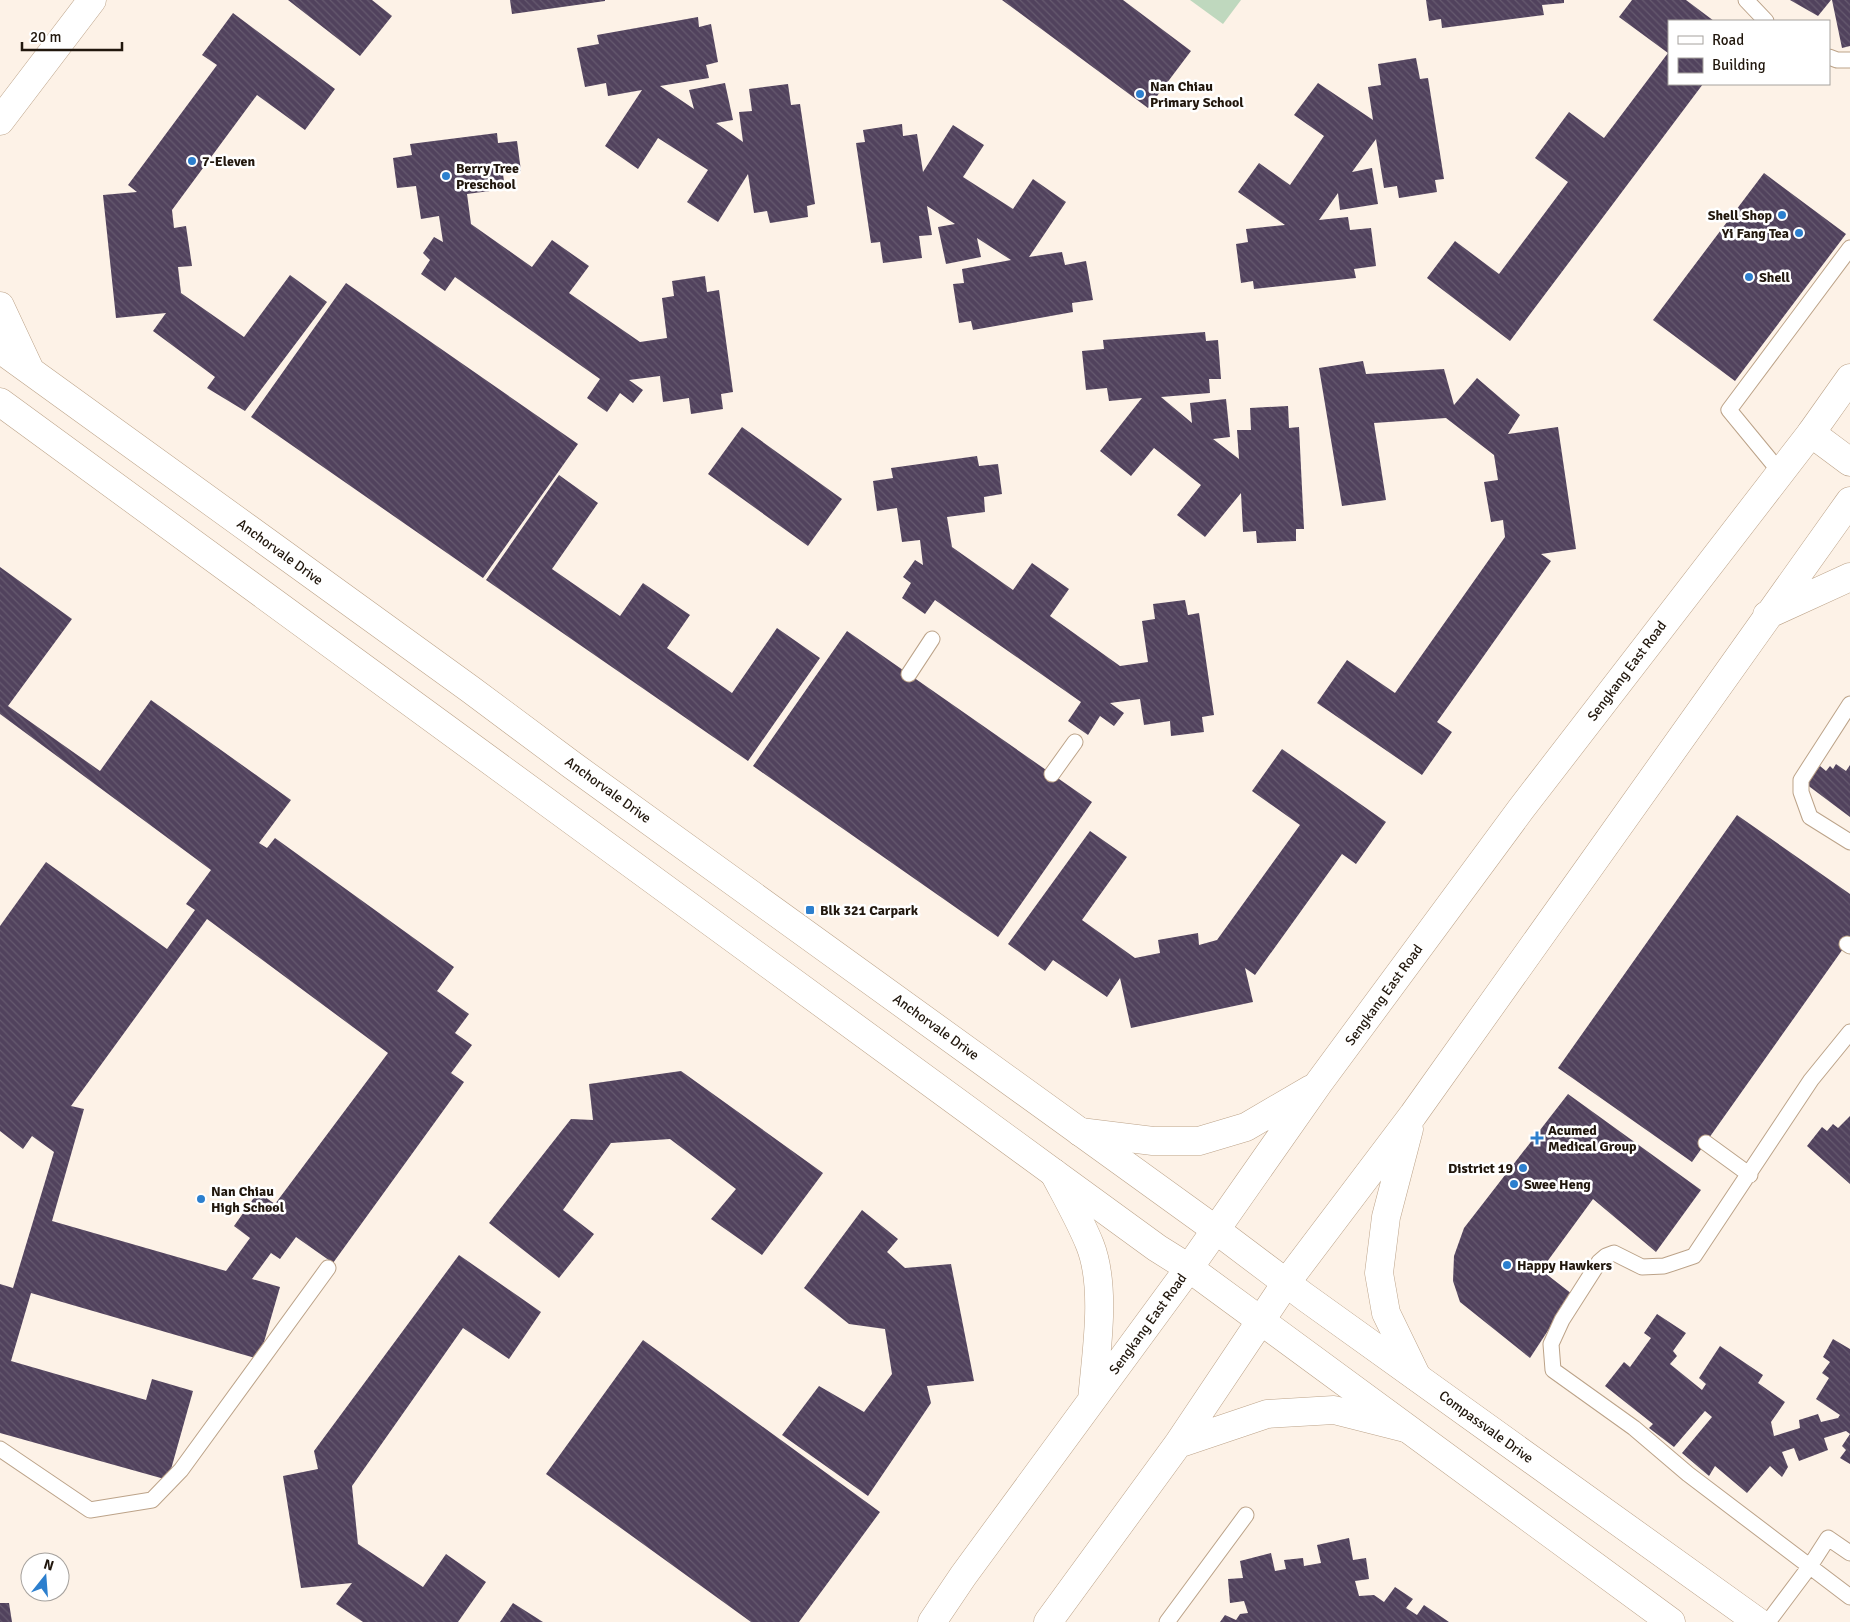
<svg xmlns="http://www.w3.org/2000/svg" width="1850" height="1622" viewBox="0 0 1850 1622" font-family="Signika,sans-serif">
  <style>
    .garden { fill: #bfd8be }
    .building { fill: url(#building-back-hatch); fill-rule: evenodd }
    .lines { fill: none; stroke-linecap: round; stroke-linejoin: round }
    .service-casing { stroke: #bca389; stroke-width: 17 }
    .minor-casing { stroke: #bca389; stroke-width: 29 }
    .tertiary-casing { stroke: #bca389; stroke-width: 29 }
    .primary-casing { stroke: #bca389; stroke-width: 29 }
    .service { stroke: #fff; stroke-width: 15 }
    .minor { stroke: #fff; stroke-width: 28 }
    .tertiary { stroke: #fff; stroke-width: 28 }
    .primary { stroke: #fff; stroke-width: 28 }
    .poi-dot { fill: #2c7fce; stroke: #fff; stroke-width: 2 }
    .labels { text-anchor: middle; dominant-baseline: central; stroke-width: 5; stroke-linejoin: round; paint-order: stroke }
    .poi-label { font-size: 14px; font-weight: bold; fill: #21170d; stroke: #fff; text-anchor: start }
    .street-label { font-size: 14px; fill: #21170d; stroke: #fff }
  </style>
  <defs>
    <pattern id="building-back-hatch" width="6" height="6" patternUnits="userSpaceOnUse" patternTransform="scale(1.25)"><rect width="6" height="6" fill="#51425d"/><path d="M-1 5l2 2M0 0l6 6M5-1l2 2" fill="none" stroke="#665a6f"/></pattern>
  </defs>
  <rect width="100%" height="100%" fill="#fdf2e7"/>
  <path class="garden" d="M1190 0H1241L1223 24Z"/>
  <path class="building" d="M288 0H372L392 16 360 56Z
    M510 0H605V1L512 14Z
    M1002 0H1123L1191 51 1148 108Z
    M1426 0H1564V3L1542 5 1544 15 1442 28 1441 19 1429 21Z
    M1632 0H1686L1714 21H1669V84H1703L1510 341 1427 278 1455 241 1499 274 1568 182 1535 158 1569 112 1604 138 1668 53 1619 17Z
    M1790 0H1831L1818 16Z
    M1832 0H1850V46L1842 48Z
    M233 13 335 89 305 130 257 95 172 210 174 228 186 226 192 266 178 267 181 293 244 337 290 275 327 302 245 411 207 388 215 377 153 331 166 313 116 318 103 195 137 192 128 185 217 65 202 55Z
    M698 17 699 27 711 24 718 62 706 65 709 78 660 86 694 109 689 90 725 83 733 120 716 123 743 142 739 112 752 111 749 89 788 84 791 105 800 104 815 204 807 206 808 217 770 223 767 211 754 213 748 174 718 222 687 202 708 170 658 138 638 169 605 146 642 90 608 96 606 83 585 87 577 48 599 44 597 35Z
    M1416 58 1420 79 1428 78 1444 179 1435 180 1437 192 1399 198 1397 186 1384 188 1376 139 1352 172 1372 168 1378 204 1340 210 1338 193 1319 220 1348 217 1350 230 1371 228 1376 266 1354 269 1356 278 1254 289 1253 281 1241 283 1236 244 1248 242 1246 229 1285 225 1238 192 1259 163 1290 185 1324 136 1294 115 1318 83 1373 120 1368 87 1381 85 1378 64Z
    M902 124 903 136 917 134 923 172 953 125 984 145 963 177 1013 209 1033 179 1066 202 1029 257 1062 252 1065 265 1086 261 1093 300 1072 303 1073 312 973 330 971 321 959 323 953 284 964 283 962 269 1011 260 977 238 981 257 946 264 938 227 955 224 927 206 932 235 919 236 922 258 883 263 880 242 871 243 856 143 865 142 863 130Z
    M497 133 498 143 517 141 521 171 503 174 505 189 467 194 471 224 532 267 552 240 589 266 569 293 640 342 667 338 662 298 674 296 672 281 705 276 707 292 719 290 733 392 721 394 723 409 691 414 689 398 663 402 660 376 629 380 643 390 633 403 620 393 607 412 587 398 600 379 455 277 445 291 421 274 430 260 423 253 434 237 443 242 439 216 421 219 416 186 397 188 393 158 412 155 410 144Z
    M1764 173 1846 234 1735 381 1653 320Z
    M346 283 578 444 483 578 251 417Z
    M1205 332 1206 341 1218 340 1221 379H1209L1210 393 1161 397 1192 423 1190 403 1226 399 1230 437 1213 439 1239 459 1237 430H1251L1250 408 1288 406 1289 428 1299 427 1304 529H1296V541L1257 543 1256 531 1243 532 1241 493 1205 537 1177 515 1201 485 1154 448 1131 476 1100 451 1142 398 1109 401 1107 388 1086 390 1082 351 1104 349 1103 340Z
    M1363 361 1366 374 1444 369 1454 405 1477 378 1520 415 1508 434 1558 427 1576 549 1541 554 1551 561 1437 722 1452 732 1422 775 1317 703 1347 660 1395 693 1505 537 1503 520 1491 522 1484 482 1498 480 1494 455 1446 418 1374 423 1386 500 1342 506 1319 368Z
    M742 427 842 499 808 546 708 474Z
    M977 456 979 466 998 464 1002 494 984 497 985 512 947 517 952 547 1013 590 1032 563 1069 589 1050 616 1120 666 1148 662 1142 621 1155 619 1153 604 1185 600 1188 615 1199 613 1214 715 1202 717 1204 732 1171 736 1170 721 1144 725 1140 699 1110 703 1124 713 1114 726 1100 716 1088 735 1068 721 1081 702 935 600 925 614 902 598 911 583 903 577 915 560 923 565 920 540 902 542 897 508 877 511 873 481 893 478 891 468Z
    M559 475 598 503 552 569 620 616 643 583 690 615 667 648 732 693 777 628 820 658 748 761 486 580Z
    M0 567 72 619 8 706 100 771 151 700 291 800 259 843 267 848 275 838 454 967 437 991 469 1014 455 1033 472 1045 451 1073 464 1082 333 1263 296 1237 280 1259 271 1253 252 1279 280 1287 259 1359 31 1293 11 1361 146 1400 152 1379 193 1391 168 1480 0 1433V1284L13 1288 54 1152 32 1136 23 1149 0 1131V926L46 862 167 949 195 910 186 904 211 870 0 714ZM207 919 388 1053 275 1204 258 1192 234 1226 250 1238 226 1271 52 1221 84 1109 71 1106Z
    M847 631 1092 802 998 937 753 766Z
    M1282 749 1386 822 1356 864 1342 854 1255 975 1245 968 1253 1002 1131 1028 1120 978 1107 997 1053 960 1045 971 1008 944 1090 831 1127 857 1082 920 1135 958 1160 953 1158 940 1198 933 1199 945 1217 940 1300 825 1252 791Z
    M1836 764 1846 771 1850 765V817L1806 784 1820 766 1826 771 1830 766 1833 769Z
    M1737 815 1850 894V939L1692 1162 1558 1068Z
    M681 1071 823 1173 762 1255 711 1219 736 1189 670 1139 611 1143 563 1210 594 1234 559 1278 489 1223 571 1119 593 1120 589 1084Z
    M1568 1094 1701 1190 1656 1252 1593 1199 1541 1270 1572 1294 1530 1358 1460 1302 1453 1281 1454 1256 1464 1228Z
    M1850 1116V1184L1807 1146 1822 1127 1827 1131 1833 1124 1838 1128Z
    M862 1210 898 1239 887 1252 905 1268 951 1264 974 1381 927 1386 931 1403 868 1496 782 1435 819 1386 864 1412 892 1374 885 1329 849 1324 804 1288Z
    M459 1255 541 1312 509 1359 463 1328 352 1486 358 1544 423 1587 446 1554 486 1582 458 1622H363L336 1604 352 1583 301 1588 283 1476 318 1469 314 1451Z
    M1657 1314 1686 1333 1673 1351 1677 1356 1670 1364 1702 1390 1706 1384 1699 1378 1720 1346 1763 1375 1758 1383 1785 1402 1771 1422 1774 1436 1800 1428 1799 1420 1818 1414 1821 1422 1838 1418 1840 1415 1816 1399 1829 1378 1822 1373 1830 1362 1823 1357 1833 1339 1850 1349V1434L1846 1431 1824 1438 1828 1450 1799 1461 1794 1448 1782 1452 1788 1467 1782 1477 1770 1466 1747 1493 1715 1466 1709 1476 1682 1453 1712 1417 1705 1411 1674 1447 1649 1428 1653 1424 1605 1386 1624 1362 1630 1367 1651 1338 1644 1333Z
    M643 1340 880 1512 799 1622H751L546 1474Z
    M1850 1434V1464L1840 1458 1846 1450 1842 1446Z
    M1349 1538 1353 1560 1366 1558 1369 1579 1355 1581 1359 1596 1374 1595 1384 1602 1395 1587 1413 1599 1406 1608 1417 1615 1424 1605 1449 1622H1220L1225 1615 1236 1620 1240 1614 1248 1613 1244 1601 1230 1603 1228 1579 1243 1578 1240 1561 1271 1553 1275 1571 1286 1569 1284 1560 1303 1558 1304 1566 1321 1563 1317 1545Z
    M0 1603H9L12 1622H0Z
    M513 1603 543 1622H500Z"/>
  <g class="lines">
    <defs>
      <path id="service" d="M1746 0 1766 21
        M1829 57 1837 60H1850
        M1780 472 1729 410 1850 248
        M909 674 932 639
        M1850 704 1801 780V792L1810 817 1850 842
        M1052 774 1075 742
        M1847 944 1850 946
        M1850 1032 1811 1080 1694 1256 1664 1266 1642 1267 1614 1253 1606 1256 1599 1262 1562 1320 1551 1344 1553 1370 1634 1428 1688 1474 1850 1597
        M1706 1143 1750 1175
        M0 1449 90 1510 152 1500 181 1470 328 1268
        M1167 1622 1246 1515
        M1768 1622 1810 1566 1828 1538 1850 1553"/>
      <path id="minor" d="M0 121 92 0
        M1811 433 1850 462"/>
      <path id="tertiary" d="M0 306 29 368
        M0 349 470 689 572 765 1216 1230 1305 1297 1758 1622
        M0 402 1054 1173 1157 1248 1189 1268 1671 1622"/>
      <path id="primary" d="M1767 615 1850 577
        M1409 1129 1386 1217 1379 1273 1386 1313 1417 1377
        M1080 1132 1153 1141H1199L1246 1127 1311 1089
        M1054 1173C1066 1196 1080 1220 1090 1245 1107 1288 1096 1354 1092 1400
        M1178 1444 1267 1414 1334 1410 1405 1428
        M932 1622 963 1576 1189 1268 1318 1084 1521 809 1811 433 1850 378
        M1048 1622 1178 1444 1286 1283 1413 1115 1850 501"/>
    </defs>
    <use href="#service" class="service-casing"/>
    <use href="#minor" class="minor-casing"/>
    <use href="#tertiary" class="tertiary-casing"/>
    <use href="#primary" class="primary-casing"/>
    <use href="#service" class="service"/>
    <use href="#minor" class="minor"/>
    <use href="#tertiary" class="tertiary"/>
    <use href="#primary" class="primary"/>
  </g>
  <g class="poi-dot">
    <circle cx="1140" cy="94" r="5"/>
    <circle cx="192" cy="161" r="5"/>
    <circle cx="446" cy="176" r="5"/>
    <circle cx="1782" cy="215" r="5"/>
    <circle cx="1799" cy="233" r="5"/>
    <circle cx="1749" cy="277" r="5"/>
    <rect x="805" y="905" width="10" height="10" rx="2.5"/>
    <path d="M1534.5 1130.5h5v5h5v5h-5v5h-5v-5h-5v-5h5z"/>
    <circle cx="1523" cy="1168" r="5"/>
    <circle cx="1514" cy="1184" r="5"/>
    <circle cx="201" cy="1199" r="5"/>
    <circle cx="1507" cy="1265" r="5"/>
  </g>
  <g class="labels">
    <g class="poi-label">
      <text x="1150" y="86">Nan Chiau<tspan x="1150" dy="16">Primary School</tspan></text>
      <text x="202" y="161">7-Eleven</text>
      <text x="456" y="168">Berry Tree<tspan x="456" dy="16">Preschool</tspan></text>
      <text x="1772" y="215" text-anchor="end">Shell Shop</text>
      <text x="1789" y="233" text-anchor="end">Yi Fang Tea</text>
      <text x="1759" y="277">Shell</text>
      <text x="820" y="910">Blk 321 Carpark</text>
      <text x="1548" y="1130">Acumed<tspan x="1548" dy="16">Medical Group</tspan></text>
      <text x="1513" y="1168" text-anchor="end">District 19</text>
      <text x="1524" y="1184">Swee Heng</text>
      <text x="211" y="1191">Nan Chiau<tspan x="211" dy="16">High School</tspan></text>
      <text x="1517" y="1265">Happy Hawkers</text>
    </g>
    <g class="street-label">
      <text transform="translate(280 552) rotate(36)">Anchorvale Drive</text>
      <text transform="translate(1627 671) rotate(-53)">Sengkang East Road</text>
      <text transform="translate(608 790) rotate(36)">Anchorvale Drive</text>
      <text transform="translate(1384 995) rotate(-54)">Sengkang East Road</text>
      <text transform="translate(936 1027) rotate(36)">Anchorvale Drive</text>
      <text transform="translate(1148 1324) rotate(-54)">Sengkang East Road</text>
      <text transform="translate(1486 1427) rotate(36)">Compassvale Drive</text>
    </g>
  </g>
  <rect x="1668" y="20" width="162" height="65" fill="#ffffff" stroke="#a6a29e"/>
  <rect x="1678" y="36" width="25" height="8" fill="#ffffff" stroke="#a6a29e"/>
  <text x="1712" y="45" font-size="15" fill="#21170d">Road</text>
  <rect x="1678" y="58" width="25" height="15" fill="url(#building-back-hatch)" stroke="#a6a29e"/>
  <text x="1712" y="70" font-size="15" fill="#21170d">Building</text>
  <g transform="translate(45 1577) rotate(17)"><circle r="24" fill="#ffffff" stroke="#a6a29e"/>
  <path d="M0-4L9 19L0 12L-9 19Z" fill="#2c7fce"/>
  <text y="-8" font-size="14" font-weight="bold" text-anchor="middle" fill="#21170d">N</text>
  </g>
  <path d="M22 42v8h100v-8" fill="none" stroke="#21170d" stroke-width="2.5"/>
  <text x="30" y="42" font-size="15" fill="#21170d" stroke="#ffffff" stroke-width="4" paint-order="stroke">20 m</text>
</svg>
